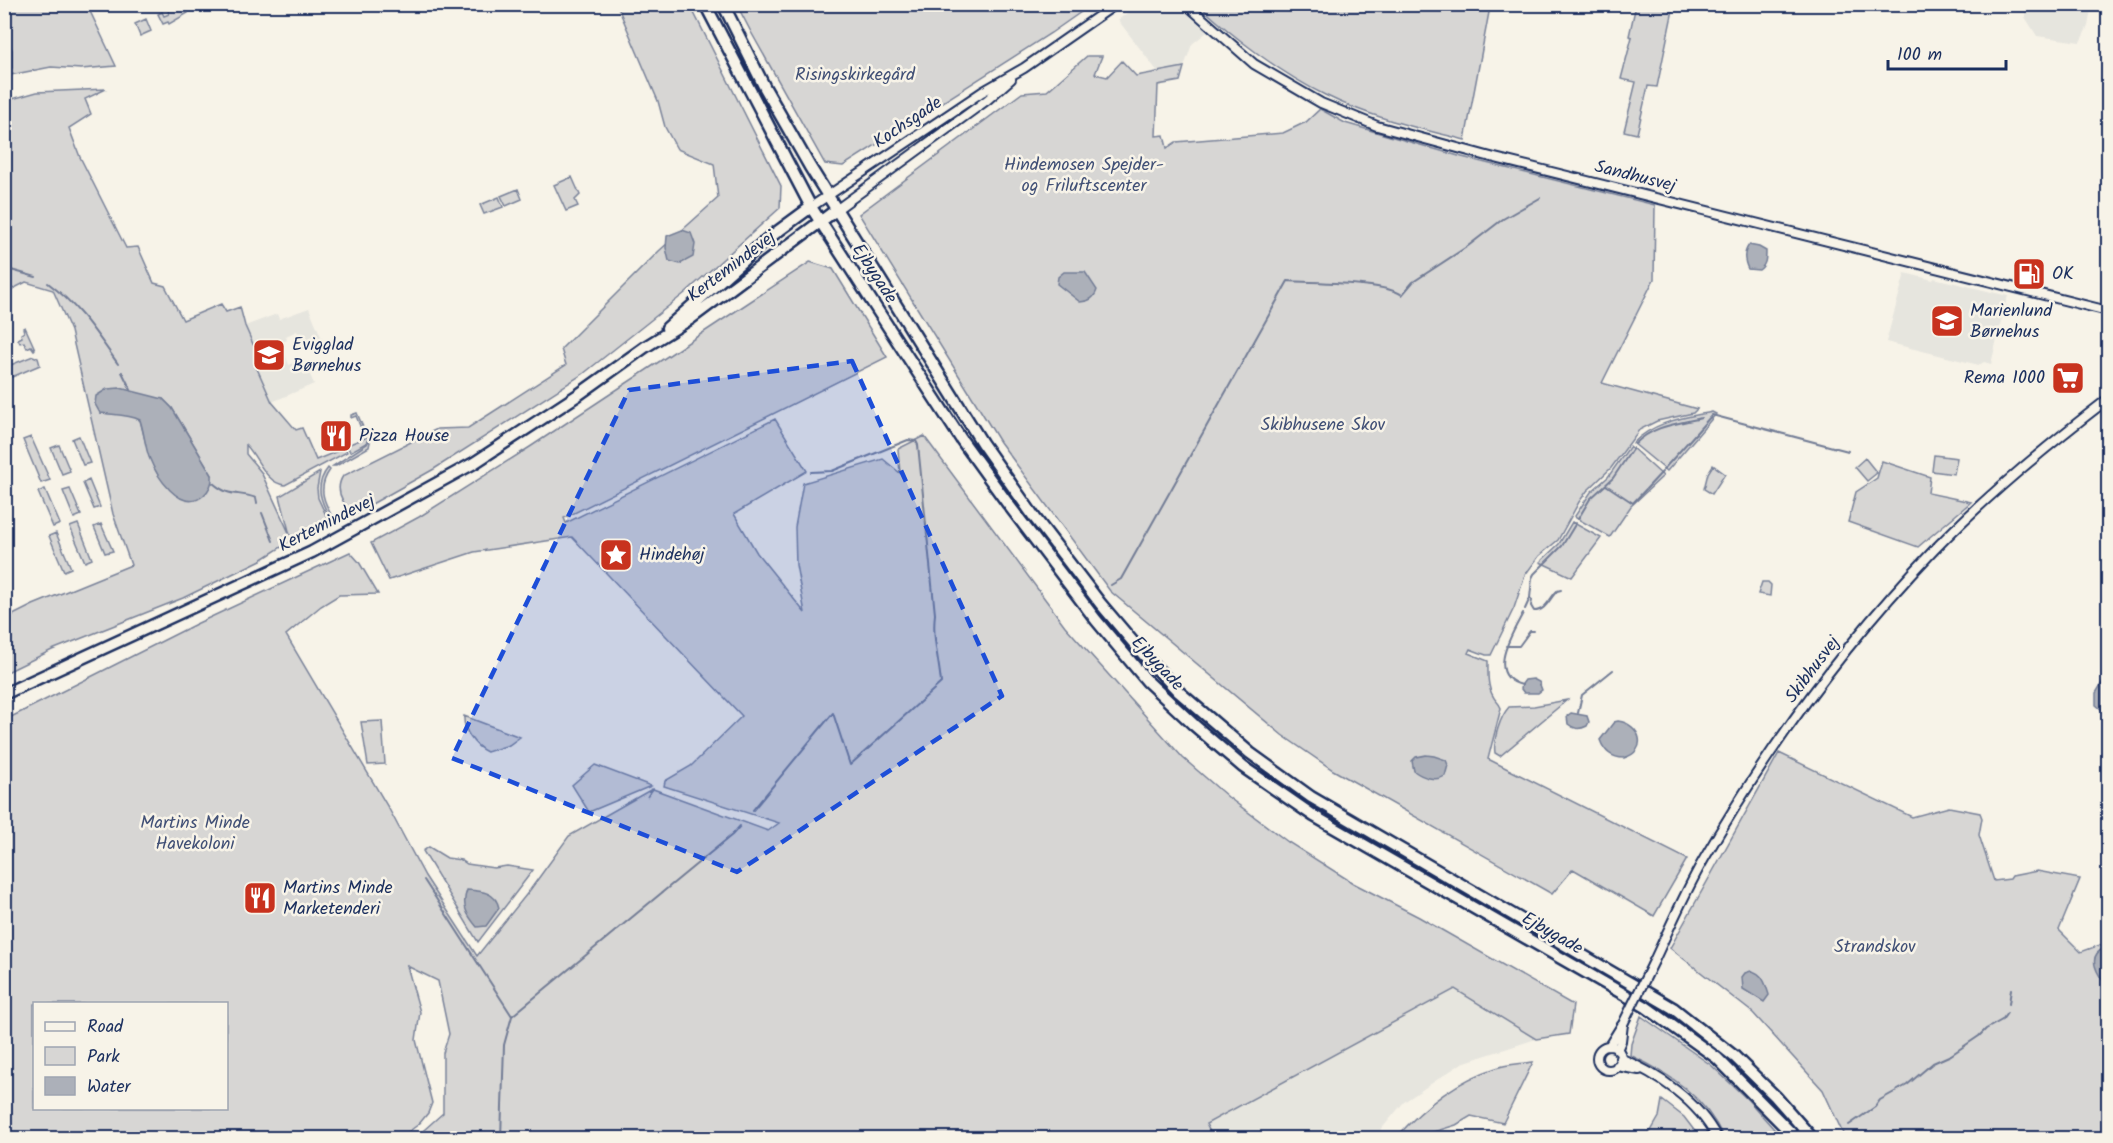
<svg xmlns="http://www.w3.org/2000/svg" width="2113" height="1143" viewBox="0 0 2113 1143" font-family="Kalam,sans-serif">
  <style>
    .built { fill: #e6e5de }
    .green { fill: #d7d6d4; stroke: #798299; stroke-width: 1.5; fill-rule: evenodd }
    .water { fill: #acb0b9; stroke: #727c95; stroke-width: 1.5 }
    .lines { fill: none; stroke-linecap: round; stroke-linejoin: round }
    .stream { stroke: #727c95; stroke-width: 2 }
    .minor-casing { stroke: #1b2f5e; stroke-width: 12 }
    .major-casing { stroke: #1b2f5e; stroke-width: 15 }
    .minor { stroke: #f7f3e8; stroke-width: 8 }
    .major { stroke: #f7f3e8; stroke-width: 10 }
    .minor-bridge-casing { stroke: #1b2f5e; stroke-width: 12; stroke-linecap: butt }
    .minor-bridge { stroke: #f7f3e8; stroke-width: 8 }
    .marked { fill: #1d4ed8; fill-opacity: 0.2; stroke: #1d4ed8; stroke-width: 4.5; stroke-dasharray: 12 8; stroke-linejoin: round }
    .labels { text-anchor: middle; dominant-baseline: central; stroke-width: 5; stroke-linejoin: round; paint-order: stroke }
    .park-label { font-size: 18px; fill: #415076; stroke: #f7f3e8 }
    .street-label { font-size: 18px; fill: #1b2f5e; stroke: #f7f3e8 }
    .poi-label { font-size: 18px; fill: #1b2f5e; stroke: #f7f3e8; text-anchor: start }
  </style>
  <rect width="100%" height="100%" fill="#f7f3e8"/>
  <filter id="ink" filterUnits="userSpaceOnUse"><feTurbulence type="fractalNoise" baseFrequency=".0167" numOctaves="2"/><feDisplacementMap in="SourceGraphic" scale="12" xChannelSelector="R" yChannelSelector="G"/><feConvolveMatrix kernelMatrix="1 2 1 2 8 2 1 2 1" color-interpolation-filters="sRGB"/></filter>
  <g filter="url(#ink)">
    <path class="built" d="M1138 5H1178L1207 32 1192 44 1184 67 1158 72 1118 20Z
      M2026 5V4L2092 5 2088 26 2080 42 2037 36 2025 17Z
      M1905 273 1933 280 1934 278 2008 296 2005 305 2008 306 2005 318H2002L1991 364 1984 362 1979 365 1886 342Z
      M309 308 327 351 317 356 310 340 302 343 297 331 286 336 287 340 276 345 280 356 285 354 289 365 303 359 314 384 272 402 255 364 261 362 245 326 277 314 279 319Z
      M1455 989 1536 1039 1462 1063 1404 1102 1374 1138H1213L1206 1124Z"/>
    <path class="green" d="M1478 4 1490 7 1465 140C1418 128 1369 117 1325 95 1282 74 1234 38 1199 5Z
      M5 5H87L116 66 81 69 51 67 5 76Z
      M179 5H184L188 13 169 24 168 22 163 24 158 14 162 12 164 16 169 14 168 10Z
      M617 5H690L781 186 780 208 685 293 583 374 434 469 354 514C343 504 334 490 343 476L437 429 468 428 566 365 561 349 659 251 718 198 714 164 677 149 665 127 658 101Z
      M737 5H1091L1051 33 843 166 825 164 751 32Z
      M1636 5H1674L1657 87 1648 86 1637 134 1624 131 1636 82 1621 79 1632 37 1629 36Z
      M146 19 151 31 140 36 135 24Z
      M1087 56H1102L1095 74 1107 77 1122 61 1136 76 1184 67 1180 81 1158 85 1156 136 1164 135 1167 148 1176 142 1283 133 1306 122 1320 109 1345 123 1462 157 1655 205 1654 279 1602 383 1697 409 1693 413 1657 421 1639 430 1611 468 1587 491 1579 502 1558 540 1539 556 1525 575 1514 608 1491 655H1486L1470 649 1468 653 1488 661C1488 672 1487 686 1493 696 1495 701 1499 702 1501 708L1488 759 1687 859 1654 916 1573 869 1552 894 1333 770 1282 735 1110 591 1000 442 859 214 1022 93 1047 91Z
      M106 89 85 99 91 114 69 128 80 157 126 248 138 247 154 283 165 286 183 320 221 304 226 312 240 307 245 326 261 362 255 364 272 402 296 430 302 428 316 460 345 448 347 452 285 485C266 484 258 457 246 445V454L261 472 290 535 280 496 320 472 317 488 318 498 331 526 293 542 292 540 261 560 183 598 52 650 5 673V619L33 605 131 565 113 514 71 331 53 290 26 282 5 293V101L37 92ZM163 399 172 408 212 475 157 473 149 456 140 420 130 415Z
      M572 177 580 195 575 200 578 206 566 211 554 185Z
      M518 189 522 199 506 206 501 196Z
      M499 197 503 207 484 214 480 205Z
      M810 262 833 269 887 357 564 518 566 523 775 419 807 471 734 514 757 553 805 613 796 565 795 527 803 483 883 459 900 473 898 449 924 436 1065 626 1183 758 1228 797 1288 842 1353 883 1419 917 1573 1005 1569 1034 1536 1039 1455 989 1206 1124 1213 1138H415L443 1113V1053L449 1034 438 981 407 966 420 1012 416 1040 432 1103 428 1113 419 1124 400 1138H5V720L196 624 350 552 359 562 378 594 339 595 321 606 286 635 389 809 425 876 477 956 530 890 569 836 652 789 647 797 653 789 768 831 779 823 664 786 665 781 691 766 742 716 572 537 474 552 389 580 371 543 419 517 530 447ZM34 1004H226V1108H34Z
      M25 327 35 349 34 350 31 346 27 348 24 342 20 343 18 339 22 337 21 334 24 332 23 328Z
      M33 356 38 358 40 365 12 377 8 366Z
      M1712 412 1716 414 1667 471 1633 443C1655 421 1683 418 1712 412Z
      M357 413 368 439 366 443 350 452 347 445 365 438 356 416 351 418V415Z
      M79 436 90 463 83 465 72 439Z
      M31 437 50 480 41 483 23 440Z
      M371 437 369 447 336 466H333L367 444Z
      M59 445 70 471 62 474 51 448Z
      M1630 446 1663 476 1631 506 1610 537 1576 518 1575 516 1591 492 1608 477Z
      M1934 455 1957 458 1954 474 1932 471Z
      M1865 458 1877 473 1867 481 1855 467Z
      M1882 461 1930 477 1928 493 1971 502 1918 547 1848 522 1856 492 1877 478Z
      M1713 465 1725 474 1712 494 1704 489 1708 473Z
      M328 468 330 470C316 489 325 504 335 522L333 524C323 505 312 488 328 468Z
      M89 480 100 507 94 509 83 483Z
      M45 489 60 524 53 527 38 492Z
      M70 489 81 515 74 518 63 491Z
      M1572 522 1601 538 1572 577 1540 562 1559 544Z
      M78 524 92 559 85 562 70 527Z
      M101 524 113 551 105 553 94 527Z
      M56 533 71 568 64 571 49 536Z
      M1762 582H1768L1771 585 1770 596 1758 594Z
      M1567 700 1500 756 1495 753C1493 739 1500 717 1509 707L1534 706Z
      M464 716 520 737 509 745 487 752C474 746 463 730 464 716Z
      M382 721 385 764 368 765 361 722Z
      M1779 753 1912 817 1949 807 1980 813 1982 818 1979 835 1994 881 2010 879 2012 876 2037 871 2080 879 2059 930 2081 952 2108 942V1138H1845L1823 1090 1753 1013 1670 948Z
      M595 765 651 786 589 812 572 785Z
      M429 847 447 858 461 860 467 864 494 868 507 866 533 870 478 942 423 851Z
      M1641 1016 1711 1065 1748 1100 1782 1138H1724C1704 1096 1672 1075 1630 1055L1631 1044Z
      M1533 1062 1503 1123 1471 1116 1456 1125 1430 1133 1431 1138H1396C1423 1107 1456 1081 1496 1068 1507 1064 1521 1064 1533 1062Z
      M1662 1100 1684 1117 1700 1138H1647L1659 1117Z"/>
    <path class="water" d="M5 28 12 50V68L5 67Z
      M682 230 691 233 695 244 693 257 680 264 669 261 666 248 667 236Z
      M1749 245 1759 247 1766 251C1766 259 1766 265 1759 270L1748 269C1744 260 1743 253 1749 245Z
      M1064 272H1085L1097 290C1094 299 1089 301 1080 302L1057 284 1058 277Z
      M120 388 163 399 172 408 212 475C213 483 209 491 203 496 180 514 156 475 149 457 145 446 144 432 140 420 128 414 114 415 100 413L95 404 96 396 107 389Z
      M2108 673V715L2096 705V693Z
      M1533 679 1539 682 1542 690 1538 693H1524L1521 689 1522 684 1525 680Z
      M1571 713 1587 716 1589 722 1587 726C1579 730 1574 729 1568 724L1567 716Z
      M1618 721C1641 724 1649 751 1624 758 1612 758 1604 751 1600 740L1614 722Z
      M1426 755 1434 756 1446 760 1448 765 1445 776C1436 782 1422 777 1414 771L1412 761 1416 757Z
      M467 890C482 891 496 892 499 908L486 926 477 927C467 915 461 906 467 890Z
      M2105 948 2108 949V986C2098 976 2085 956 2105 948Z
      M1751 971C1763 973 1766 985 1769 995L1764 1002 1743 989 1742 977 1745 973Z"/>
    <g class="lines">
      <path class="stream" d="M4 268 36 277
        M48 283C79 306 96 333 118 364
        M122 372 131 390
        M1635 444C1654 425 1677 424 1701 418
        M1663 470 1712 415 1848 451
        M213 483C230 498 237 491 256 498L257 503
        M1606 485 1633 503 1662 472
        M262 513 273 541
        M1578 519 1590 499 1613 478 1633 448
        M1111 585 1121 579 1288 281C1313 283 1385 282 1402 295L1413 282 1468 246 1503 219 1540 198
        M1530 598 1532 600 1531 606 1534 611C1546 611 1549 599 1557 591L1561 590
        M1525 609 1530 598 1532 578 1534 574 1562 546 1576 523
        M1506 646H1519L1530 631H1534
        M1522 685C1485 676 1512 634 1523 613
        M1578 713 1582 695 1613 670
        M753 810 833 713 850 765 941 683C939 659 932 638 935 614L918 445 916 441 908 440 832 471 811 472
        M424 880 512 1016
        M2009 1004 2011 989
        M1849 1125 1875 1107 1880 1100 1907 1085 1933 1063 1951 1055 1979 1036 1986 1029 2002 1020 2007 1013
        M501 1138 504 1045 512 1016 732 835 740 826"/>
      <defs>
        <path id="minor" d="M1186 4 1254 64 1321 103 1377 126 1491 157 2108 311
          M811 207 982 92 1024 68 1116 4
          M836 210 987 100 1011 79
          M1654 961C1670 927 1685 892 1704 859 1768 748 1845 643 1934 550 1987 495 2048 445 2108 399
          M1609 1046 1622 1025
          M1597 1058a12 12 0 1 1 24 0a12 12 0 1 1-24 0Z
          M1617 1050 1621 1041 1623 1024
          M1620 1058C1658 1074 1698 1101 1717 1138
          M1617 1066 1639 1070"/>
        <path id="major" d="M705 4 811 207 896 339 961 439 1008 504 1096 620 1147 681 1194 725 1243 767 1314 816 1646 1007 1717 1058 1796 1138
          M723 4 765 88 810 167 982 443 1035 518 1100 603 1144 655 1179 692 1250 753 1311 797 1673 1008 1735 1057 1775 1096 1812 1138
          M667 328 766 240 811 207
          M4 694 312 552 474 463 578 395 645 347 690 319 836 210"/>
      </defs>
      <use href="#minor" class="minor-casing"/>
      <use href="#major" class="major-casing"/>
      <use href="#minor" class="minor"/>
      <use href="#major" class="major"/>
      <defs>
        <path id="minor-bridge" d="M1623 1024 1654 961"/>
      </defs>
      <use href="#minor-bridge" class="minor-bridge-casing"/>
      <use href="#minor-bridge" class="minor-bridge"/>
    </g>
  </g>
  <path class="marked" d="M852 361 1002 696 737 872 452 758 629 390Z"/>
  <defs>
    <symbol id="fuel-square" viewBox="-11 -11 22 22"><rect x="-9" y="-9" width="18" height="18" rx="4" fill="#c8321e" stroke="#f7f3e8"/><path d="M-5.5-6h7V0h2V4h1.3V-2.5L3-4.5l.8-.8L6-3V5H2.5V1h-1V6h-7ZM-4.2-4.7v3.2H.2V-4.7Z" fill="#fff"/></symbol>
    <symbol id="school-square" viewBox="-11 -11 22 22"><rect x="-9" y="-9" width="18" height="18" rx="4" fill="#c8321e" stroke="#f7f3e8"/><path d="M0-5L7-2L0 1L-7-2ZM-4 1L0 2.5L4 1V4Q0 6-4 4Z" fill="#fff"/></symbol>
    <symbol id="supermarket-square" viewBox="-11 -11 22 22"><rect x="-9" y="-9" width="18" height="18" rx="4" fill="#c8321e" stroke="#f7f3e8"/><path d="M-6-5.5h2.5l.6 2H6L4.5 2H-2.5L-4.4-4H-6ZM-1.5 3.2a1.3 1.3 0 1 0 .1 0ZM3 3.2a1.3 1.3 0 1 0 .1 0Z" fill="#fff"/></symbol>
    <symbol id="restaurant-square" viewBox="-11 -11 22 22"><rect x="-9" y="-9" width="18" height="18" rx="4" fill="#c8321e" stroke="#f7f3e8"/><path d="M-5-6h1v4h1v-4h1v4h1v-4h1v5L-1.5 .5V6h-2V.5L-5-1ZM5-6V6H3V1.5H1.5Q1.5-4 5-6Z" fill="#fff"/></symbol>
    <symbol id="sight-square" viewBox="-11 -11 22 22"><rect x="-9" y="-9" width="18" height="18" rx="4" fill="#c8321e" stroke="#f7f3e8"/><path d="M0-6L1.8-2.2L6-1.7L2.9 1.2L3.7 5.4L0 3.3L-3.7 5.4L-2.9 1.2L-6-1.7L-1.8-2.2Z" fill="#fff"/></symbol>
  </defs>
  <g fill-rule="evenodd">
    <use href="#fuel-square" x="2010" y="255" width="38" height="38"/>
    <use href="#school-square" x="1928" y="302" width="38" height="38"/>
    <use href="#school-square" x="250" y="336" width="38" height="38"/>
    <use href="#supermarket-square" x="2049" y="359" width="38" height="38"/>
    <use href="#restaurant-square" x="317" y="417" width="38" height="38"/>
    <use href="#sight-square" x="597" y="536" width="38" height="38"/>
    <use href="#restaurant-square" x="241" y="879" width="38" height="38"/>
  </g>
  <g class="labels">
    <g class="park-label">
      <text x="855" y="75">Risingskirkegård</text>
      <text x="1084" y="165">Hindemosen Spejder-<tspan x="1084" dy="21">og Friluftscenter</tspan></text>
      <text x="1323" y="425">Skibhusene Skov</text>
      <text x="195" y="823">Martins Minde<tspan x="195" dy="21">Havekoloni</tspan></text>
      <text x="1875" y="947">Strandskov</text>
    </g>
    <g class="street-label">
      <text transform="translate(908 123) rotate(-34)">Kochsgade</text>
      <text transform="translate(1635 177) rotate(14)">Sandhusvej</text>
      <text transform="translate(732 267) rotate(-37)">Kertemindevej</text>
      <text transform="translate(874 274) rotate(57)">Ejbygade</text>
      <text transform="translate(327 524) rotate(-27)">Kertemindevej</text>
      <text transform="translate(1157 664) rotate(47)">Ejbygade</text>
      <text transform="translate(1813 670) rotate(-53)">Skibhusvej</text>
      <text transform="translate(1552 934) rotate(30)">Ejbygade</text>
    </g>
    <g class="poi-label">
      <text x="2052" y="274">OK</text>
      <text x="1970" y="311">Marienlund<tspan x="1970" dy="21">Børnehus</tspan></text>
      <text x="292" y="345">Evigglad<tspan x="292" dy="21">Børnehus</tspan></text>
      <text x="2045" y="378" text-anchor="end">Rema 1000</text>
      <text x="359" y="436">Pizza House</text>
      <text x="639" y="555">Hindehøj</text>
      <text x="283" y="888">Martins Minde<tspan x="283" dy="21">Marketenderi</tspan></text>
    </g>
  </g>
  <rect width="2113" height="1143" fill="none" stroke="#f7f3e8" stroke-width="24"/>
  <rect x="12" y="12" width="2089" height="1119" fill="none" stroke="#1b2f5e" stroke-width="2" filter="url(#ink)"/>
  <rect x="33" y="1002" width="195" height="108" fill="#f7f3e8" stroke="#9fa5b1" stroke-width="1.5"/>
  <rect x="45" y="1022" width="30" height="9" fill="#f7f3e8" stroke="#9fa5b1" stroke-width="1.5"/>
  <text x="87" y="1032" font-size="18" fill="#1b2f5e">Road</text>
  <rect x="45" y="1047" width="30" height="18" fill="#d7d6d4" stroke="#9fa5b1" stroke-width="1.5"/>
  <text x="87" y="1062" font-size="18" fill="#1b2f5e">Park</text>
  <rect x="45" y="1077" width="30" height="18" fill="#acb0b9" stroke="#9fa5b1" stroke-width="1.5"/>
  <text x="87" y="1092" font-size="18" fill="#1b2f5e">Water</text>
  <path d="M1888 60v9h118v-9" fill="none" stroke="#1b2f5e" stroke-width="3"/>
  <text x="1897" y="60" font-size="18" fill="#1b2f5e" stroke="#f7f3e8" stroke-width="4.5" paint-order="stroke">100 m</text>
</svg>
